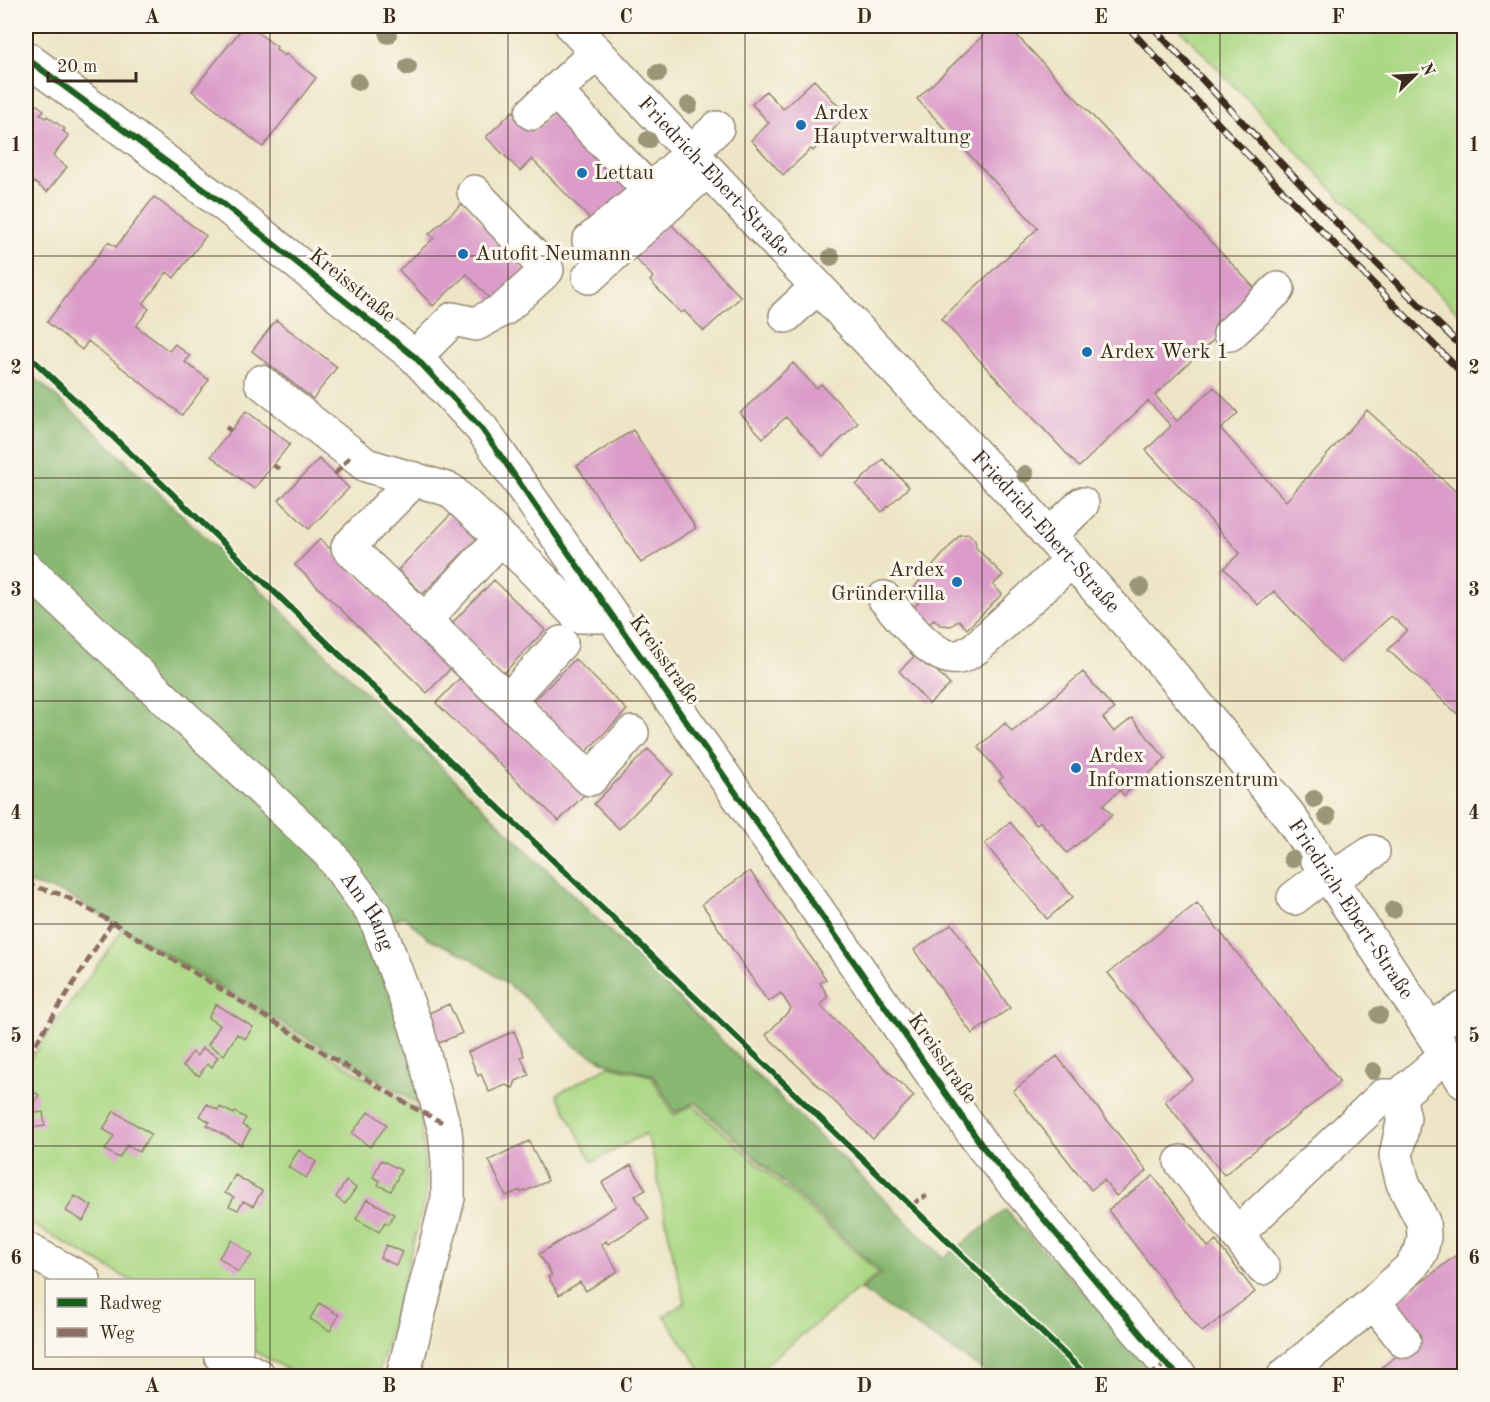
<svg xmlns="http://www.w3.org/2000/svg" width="1490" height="1402" viewBox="0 0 1490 1402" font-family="'Old Standard TT',serif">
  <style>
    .green { fill: #acd885; stroke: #748152; stroke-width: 1.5 }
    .forest { fill: #89b872; stroke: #627148; stroke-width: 1.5 }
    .building { fill: #db9cc9 }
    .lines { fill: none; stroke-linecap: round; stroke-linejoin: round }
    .minor-casing { stroke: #948872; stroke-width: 36 }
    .minor { stroke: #fff; stroke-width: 33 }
    .rail-casing { stroke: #3b2a1e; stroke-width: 7 }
    .rail { stroke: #fbf7ec; stroke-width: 4.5; stroke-dasharray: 14; stroke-linecap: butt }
    .quiet { stroke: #8d6e63; stroke-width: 4.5; stroke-dasharray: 9 4.5; stroke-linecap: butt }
    .cycleway-casing { stroke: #fbf7ec; stroke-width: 10 }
    .cycleway { stroke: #1b5e20; stroke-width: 6 }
    .tree { fill: #9b9678 }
    .grid { fill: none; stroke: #3b2a1e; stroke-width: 1.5; stroke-opacity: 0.55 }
    .poi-dot { fill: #1f6fb2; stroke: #fbf7ec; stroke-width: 2 }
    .labels { text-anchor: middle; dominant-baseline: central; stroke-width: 6; stroke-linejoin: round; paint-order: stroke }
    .poi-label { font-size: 21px; fill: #3b2a1e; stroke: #fbf7ec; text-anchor: start }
    .street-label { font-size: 21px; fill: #3b2a1e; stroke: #fbf7ec }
    .neatline { fill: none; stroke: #3b2a1e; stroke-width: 2 }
    .grid-label { font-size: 20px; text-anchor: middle; font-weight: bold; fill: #3b2a1e }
  </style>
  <rect width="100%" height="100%" fill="#fbf7ec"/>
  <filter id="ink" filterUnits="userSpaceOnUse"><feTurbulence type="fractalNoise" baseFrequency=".0167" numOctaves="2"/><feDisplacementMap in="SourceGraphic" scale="12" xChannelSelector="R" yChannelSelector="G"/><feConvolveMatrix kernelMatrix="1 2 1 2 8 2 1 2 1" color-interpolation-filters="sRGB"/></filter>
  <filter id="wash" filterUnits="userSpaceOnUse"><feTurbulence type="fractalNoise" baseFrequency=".008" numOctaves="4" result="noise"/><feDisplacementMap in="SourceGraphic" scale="24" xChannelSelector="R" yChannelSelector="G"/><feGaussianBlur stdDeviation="1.35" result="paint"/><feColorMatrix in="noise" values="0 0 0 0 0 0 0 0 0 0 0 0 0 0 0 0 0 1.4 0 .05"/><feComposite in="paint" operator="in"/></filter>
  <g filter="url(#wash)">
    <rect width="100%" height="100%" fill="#eee5c6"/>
    <path class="green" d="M1177 26H1464V318L1382 241Z
      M123 929 421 1112 426 1195 378 1376H299L254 1351V1280H130L26 1221V1065Z
      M609 1066 651 1076 674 1115 693 1105 879 1273 751 1376H705L664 1316 685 1302 673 1256 651 1146 645 1134 592 1162 557 1094Z"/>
    <path class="forest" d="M26 370 87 424 243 573 944 1258 1006 1210 1029 1236 1167 1376H992L861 1290 882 1273 695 1102 675 1112 653 1075 609 1064 576 1047 520 993 469 957 428 938 403 916 368 935 402 1032 423 1107 64 893 26 883Z"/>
    <g id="blocks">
      <path class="building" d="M244 26H249L277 47 276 49 284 56 286 54 316 78 263 147 192 91Z
        M993 26H1008L1261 295 1155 395 1177 421 1214 387 1238 413 1221 429 1286 501 1367 410 1464 499V720L1388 650 1407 630 1391 616 1340 663 1274 591 1258 605 1224 568 1240 553 1146 450 1171 426 1148 401 1079 467 941 319 1038 228 917 99Z
        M814 80 847 115 813 151 811 149 783 175 751 140 769 123 752 104 766 91 783 109Z
        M26 97 44 110 40 114 46 118 47 116 65 129 63 131 69 136 53 156 67 167 47 192 34 182 26 193Z
        M555 110 631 186 594 223 532 159 520 171 486 137 513 111 533 131Z
        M154 197 206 236 174 278 167 272 143 304 149 309 136 326 169 351 175 344 190 356 185 362 209 380 182 415 88 341 82 350 47 322 108 242 116 247Z
        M463 203 530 275 496 306 467 274 433 306 399 270 434 238 429 234Z
        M669 222 741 297 704 331 684 311 681 313 650 281 653 277 633 256Z
        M276 320 337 367 313 399 252 351Z
        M793 363 816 388 821 384 858 423 823 456 786 417 763 438 740 413Z
        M246 411 290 444 254 489 211 456Z
        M633 430 696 528 641 563 577 466Z
        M319 459 349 488 309 529 279 500Z
        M883 459 909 487 882 512 856 485Z
        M451 514 477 538 423 594 398 570Z
        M969 534 975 540 976 548 1003 575 993 585 1002 594 967 629 959 620 951 626 940 625 934 619 927 626 912 609 920 601 914 595 915 586 960 535Z
        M320 539 452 667 427 693 295 565Z
        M494 580 545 630 503 674 451 624Z
        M919 652 950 685 929 704 899 671Z
        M575 659 627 710 584 754 532 703Z
        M1083 672 1114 709 1103 718 1114 732 1132 718 1166 759 1124 795 1120 790 1103 805 1112 815 1067 853 1040 821 1036 825 999 780 1003 777 978 747 1005 723 1012 732Z
        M461 677 584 795 559 821 436 703Z
        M648 749 673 774 619 829 594 804Z
        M1010 822 1073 897 1047 919 985 844Z
        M750 871 826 979 820 983 828 996 820 1005 914 1096 873 1139 766 1035 791 1009 781 993 768 1002 702 904Z
        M1197 903 1340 1082 1224 1175 1165 1101 1193 1079 1108 973Z
        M952 924 1010 1008 972 1034 914 950Z
        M216 1004 253 1027 245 1039 237 1034 224 1055 208 1045 220 1025 208 1018Z
        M449 1004 462 1033 437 1044 427 1014Z
        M514 1031 524 1055 521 1057 529 1075 516 1081 513 1088 506 1085 489 1092 481 1074 478 1076 468 1052Z
        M202 1048 218 1057 212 1067 207 1064 199 1076 183 1066 192 1052 197 1056Z
        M1057 1056 1147 1171 1116 1196 1104 1180 1091 1190 1013 1091Z
        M26 1087 39 1095 28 1114 26 1112Z
        M207 1104 218 1110 220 1107 234 1114 235 1112 246 1118 242 1125 250 1130 241 1145 207 1125 210 1122 200 1116Z
        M114 1111 151 1134 139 1152 127 1145 119 1158 105 1150 114 1136 103 1129Z
        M369 1111 387 1125 370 1147 352 1133Z
        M43 1112 45 1126 29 1128 28 1114Z
        M26 1135 32 1138 26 1153Z
        M529 1141 548 1181 521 1193 520 1190 506 1196 489 1160Z
        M299 1150 316 1162 306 1178 288 1167Z
        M381 1160 401 1170 391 1191 378 1185 380 1181 373 1177Z
        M631 1165 646 1190 635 1196 649 1219 608 1244 606 1241 601 1244 618 1271 586 1291 580 1282 559 1295 548 1277 552 1275 539 1254 616 1206 602 1183Z
        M235 1175 262 1191 253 1206 243 1201 238 1210 229 1206 234 1197 225 1193Z
        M1153 1176 1208 1247 1216 1241 1255 1292 1202 1332 1108 1210Z
        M346 1181 356 1188 345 1204 336 1197Z
        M75 1196 92 1206 83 1221 66 1211Z
        M367 1199 394 1214 389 1224 385 1222 379 1232 356 1219Z
        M232 1240 252 1255 238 1272 219 1257Z
        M386 1245 402 1252 396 1265 380 1258Z
        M1464 1249V1376H1389L1382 1367 1418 1340 1391 1306Z
        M319 1303 339 1315 330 1331 310 1319Z"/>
    </g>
  </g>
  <g filter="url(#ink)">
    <use href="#blocks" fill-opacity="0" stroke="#948872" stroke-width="1.5"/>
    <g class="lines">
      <defs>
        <g id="minor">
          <path id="s1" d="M572 26 1010 491 1161 661 1288 814 1464 1082"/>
          <path d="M26 58 226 206 415 357 482 429 983 1147 1166 1364 1180 1376"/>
          <path d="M555 91 650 191"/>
          <path d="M532 113 597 52"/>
          <path d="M589 241 650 191 717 128"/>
          <path d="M589 277 707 170"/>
          <path d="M786 316 817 287"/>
          <path d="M1230 334 1278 289"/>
          <path d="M415 357 453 319 476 324 504 309 547 270 474 192"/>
          <path d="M261 382 366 465 450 490 528 564 578 616H612"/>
          <path d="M415 479 348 547 590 779 632 733"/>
          <path d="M1050 535 1082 504"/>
          <path id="s2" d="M26 568 329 853 375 916 416 1026 445 1131 448 1162V1198L403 1376"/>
          <path d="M884 598C900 615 927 654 951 657 961 659 970 652 977 647L1072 560"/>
          <path d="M424 621 487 553"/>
          <path d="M508 700 561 643"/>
          <path d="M1331 879 1373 852"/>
          <path d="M1294 898 1327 873"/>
          <path d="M1430 1029 1464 1008"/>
          <path d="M1181 1162 1237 1234 1383 1096H1399L1447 1054"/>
          <path d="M1237 1234 1263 1268"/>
          <path d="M26 1249 84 1280"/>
          <path d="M1374 1302 1404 1341"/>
          <path d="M221 1356 259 1376"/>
          <path d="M1284 1376 1374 1302 1411 1267 1421 1252 1424 1237 1423 1222 1403 1183 1396 1156 1404 1118 1399 1096"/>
        </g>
      </defs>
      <use href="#minor" class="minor-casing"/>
      <use href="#minor" class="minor"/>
      <defs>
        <path id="rail" d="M1127 26C1236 145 1350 261 1464 375
          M1152 26 1353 240 1464 349"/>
      </defs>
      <use href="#rail" class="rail-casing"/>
      <use href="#rail" class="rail"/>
      <path class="quiet" d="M226 427 231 431
        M273 465 279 469
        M335 474 352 454
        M26 884 63 895 112 922 26 1059
        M112 922 412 1107 442 1122
        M912 1206 918 1200 927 1196
        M1149 1376 1166 1364"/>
      <defs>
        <path id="cycleway" d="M26 58 226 206 415 357 482 429 983 1147 1166 1364 1180 1376
          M26 353 584 890 1087 1376"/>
      </defs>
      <use href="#cycleway" class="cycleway-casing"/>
      <use href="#cycleway" class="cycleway"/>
    </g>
    <g class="tree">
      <circle cx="388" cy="35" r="9"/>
      <circle cx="408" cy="67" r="9"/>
      <circle cx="658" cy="73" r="9"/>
      <circle cx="358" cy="82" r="9"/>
      <circle cx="689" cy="105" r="9"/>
      <circle cx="648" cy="140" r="9"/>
      <circle cx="831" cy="257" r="9"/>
      <circle cx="1025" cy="474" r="9"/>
      <circle cx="1140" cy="587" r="9"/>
      <circle cx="1314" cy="799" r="9"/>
      <circle cx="1327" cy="816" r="9"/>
      <circle cx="1292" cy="859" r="9"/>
      <circle cx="1393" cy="910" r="9"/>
      <circle cx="1379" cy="1015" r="9"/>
      <circle cx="1373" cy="1071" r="9"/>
    </g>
  </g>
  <path class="grid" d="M270 26V1376M508 26V1376M745 26V1376M982 26V1376M1220 26V1376M26 256H1464M26 478H1464M26 701H1464M26 924H1464M26 1146H1464"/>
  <g class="poi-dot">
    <circle cx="801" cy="125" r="6"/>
    <circle cx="582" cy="173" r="6"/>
    <circle cx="463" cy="254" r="6"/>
    <circle cx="1087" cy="352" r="6"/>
    <circle cx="957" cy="582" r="6"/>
    <circle cx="1076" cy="768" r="6"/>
  </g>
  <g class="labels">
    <g class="poi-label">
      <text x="813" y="113">Ardex<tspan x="813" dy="24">Hauptverwaltung</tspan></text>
      <text x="594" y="173">Lettau</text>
      <text x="475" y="254">Autofit Neumann</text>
      <text x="1099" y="352">Ardex Werk 1</text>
      <text x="945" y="570" text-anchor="end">Ardex<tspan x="945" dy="24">Gründervilla</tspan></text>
      <text x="1088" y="756">Ardex<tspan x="1088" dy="24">Informationszentrum</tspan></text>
    </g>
    <g class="street-label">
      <text stroke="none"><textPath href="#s1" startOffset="207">Friedrich-Ebert-Straße</textPath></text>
      <text transform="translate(352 286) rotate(39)">Kreisstraße</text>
      <text stroke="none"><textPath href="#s1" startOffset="693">Friedrich-Ebert-Straße</textPath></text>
      <text transform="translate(664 660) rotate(54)">Kreisstraße</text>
      <text stroke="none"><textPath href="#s1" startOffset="1179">Friedrich-Ebert-Straße</textPath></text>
      <text stroke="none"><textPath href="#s2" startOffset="486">Am Hang</textPath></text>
      <text transform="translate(942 1059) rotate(55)">Kreisstraße</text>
    </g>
  </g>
  <rect width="1490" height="1402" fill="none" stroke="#fbf7ec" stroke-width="66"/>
  <rect x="45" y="1279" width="210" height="78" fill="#fbf7ec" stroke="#aea59a" stroke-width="1.5"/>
  <rect x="57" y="1298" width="30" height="9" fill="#1b5e20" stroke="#aea59a" stroke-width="1.5"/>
  <text x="99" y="1309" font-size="18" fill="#3b2a1e">Radweg</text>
  <rect x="57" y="1328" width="30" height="9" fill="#8d6e63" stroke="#aea59a" stroke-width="1.5"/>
  <text x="99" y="1339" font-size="18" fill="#3b2a1e">Weg</text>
  <g transform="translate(1415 75) rotate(66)" stroke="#fbf7ec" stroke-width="4.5" paint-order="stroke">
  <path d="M0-4.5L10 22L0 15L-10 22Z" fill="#3b2a1e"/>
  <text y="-9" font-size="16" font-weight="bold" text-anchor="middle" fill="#3b2a1e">N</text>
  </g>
  <path d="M48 72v9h88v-9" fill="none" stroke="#3b2a1e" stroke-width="3"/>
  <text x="57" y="72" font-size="18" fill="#3b2a1e" stroke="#fbf7ec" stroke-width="4.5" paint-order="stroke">20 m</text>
  <rect x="33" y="33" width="1424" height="1336" class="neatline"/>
  <g class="grid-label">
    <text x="152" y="23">A</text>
    <text x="389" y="23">B</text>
    <text x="626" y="23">C</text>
    <text x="864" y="23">D</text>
    <text x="1101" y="23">E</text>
    <text x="1338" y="23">F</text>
    <text x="16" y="151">1</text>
    <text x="1474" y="151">1</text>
    <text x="16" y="374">2</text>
    <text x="1474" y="374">2</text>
    <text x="16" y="596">3</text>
    <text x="1474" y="596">3</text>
    <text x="16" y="819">4</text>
    <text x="1474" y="819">4</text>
    <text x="16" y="1042">5</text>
    <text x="1474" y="1042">5</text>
    <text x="16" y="1264">6</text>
    <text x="1474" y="1264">6</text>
    <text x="152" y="1392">A</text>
    <text x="389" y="1392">B</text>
    <text x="626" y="1392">C</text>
    <text x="864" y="1392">D</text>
    <text x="1101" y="1392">E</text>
    <text x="1338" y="1392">F</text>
  </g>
</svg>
